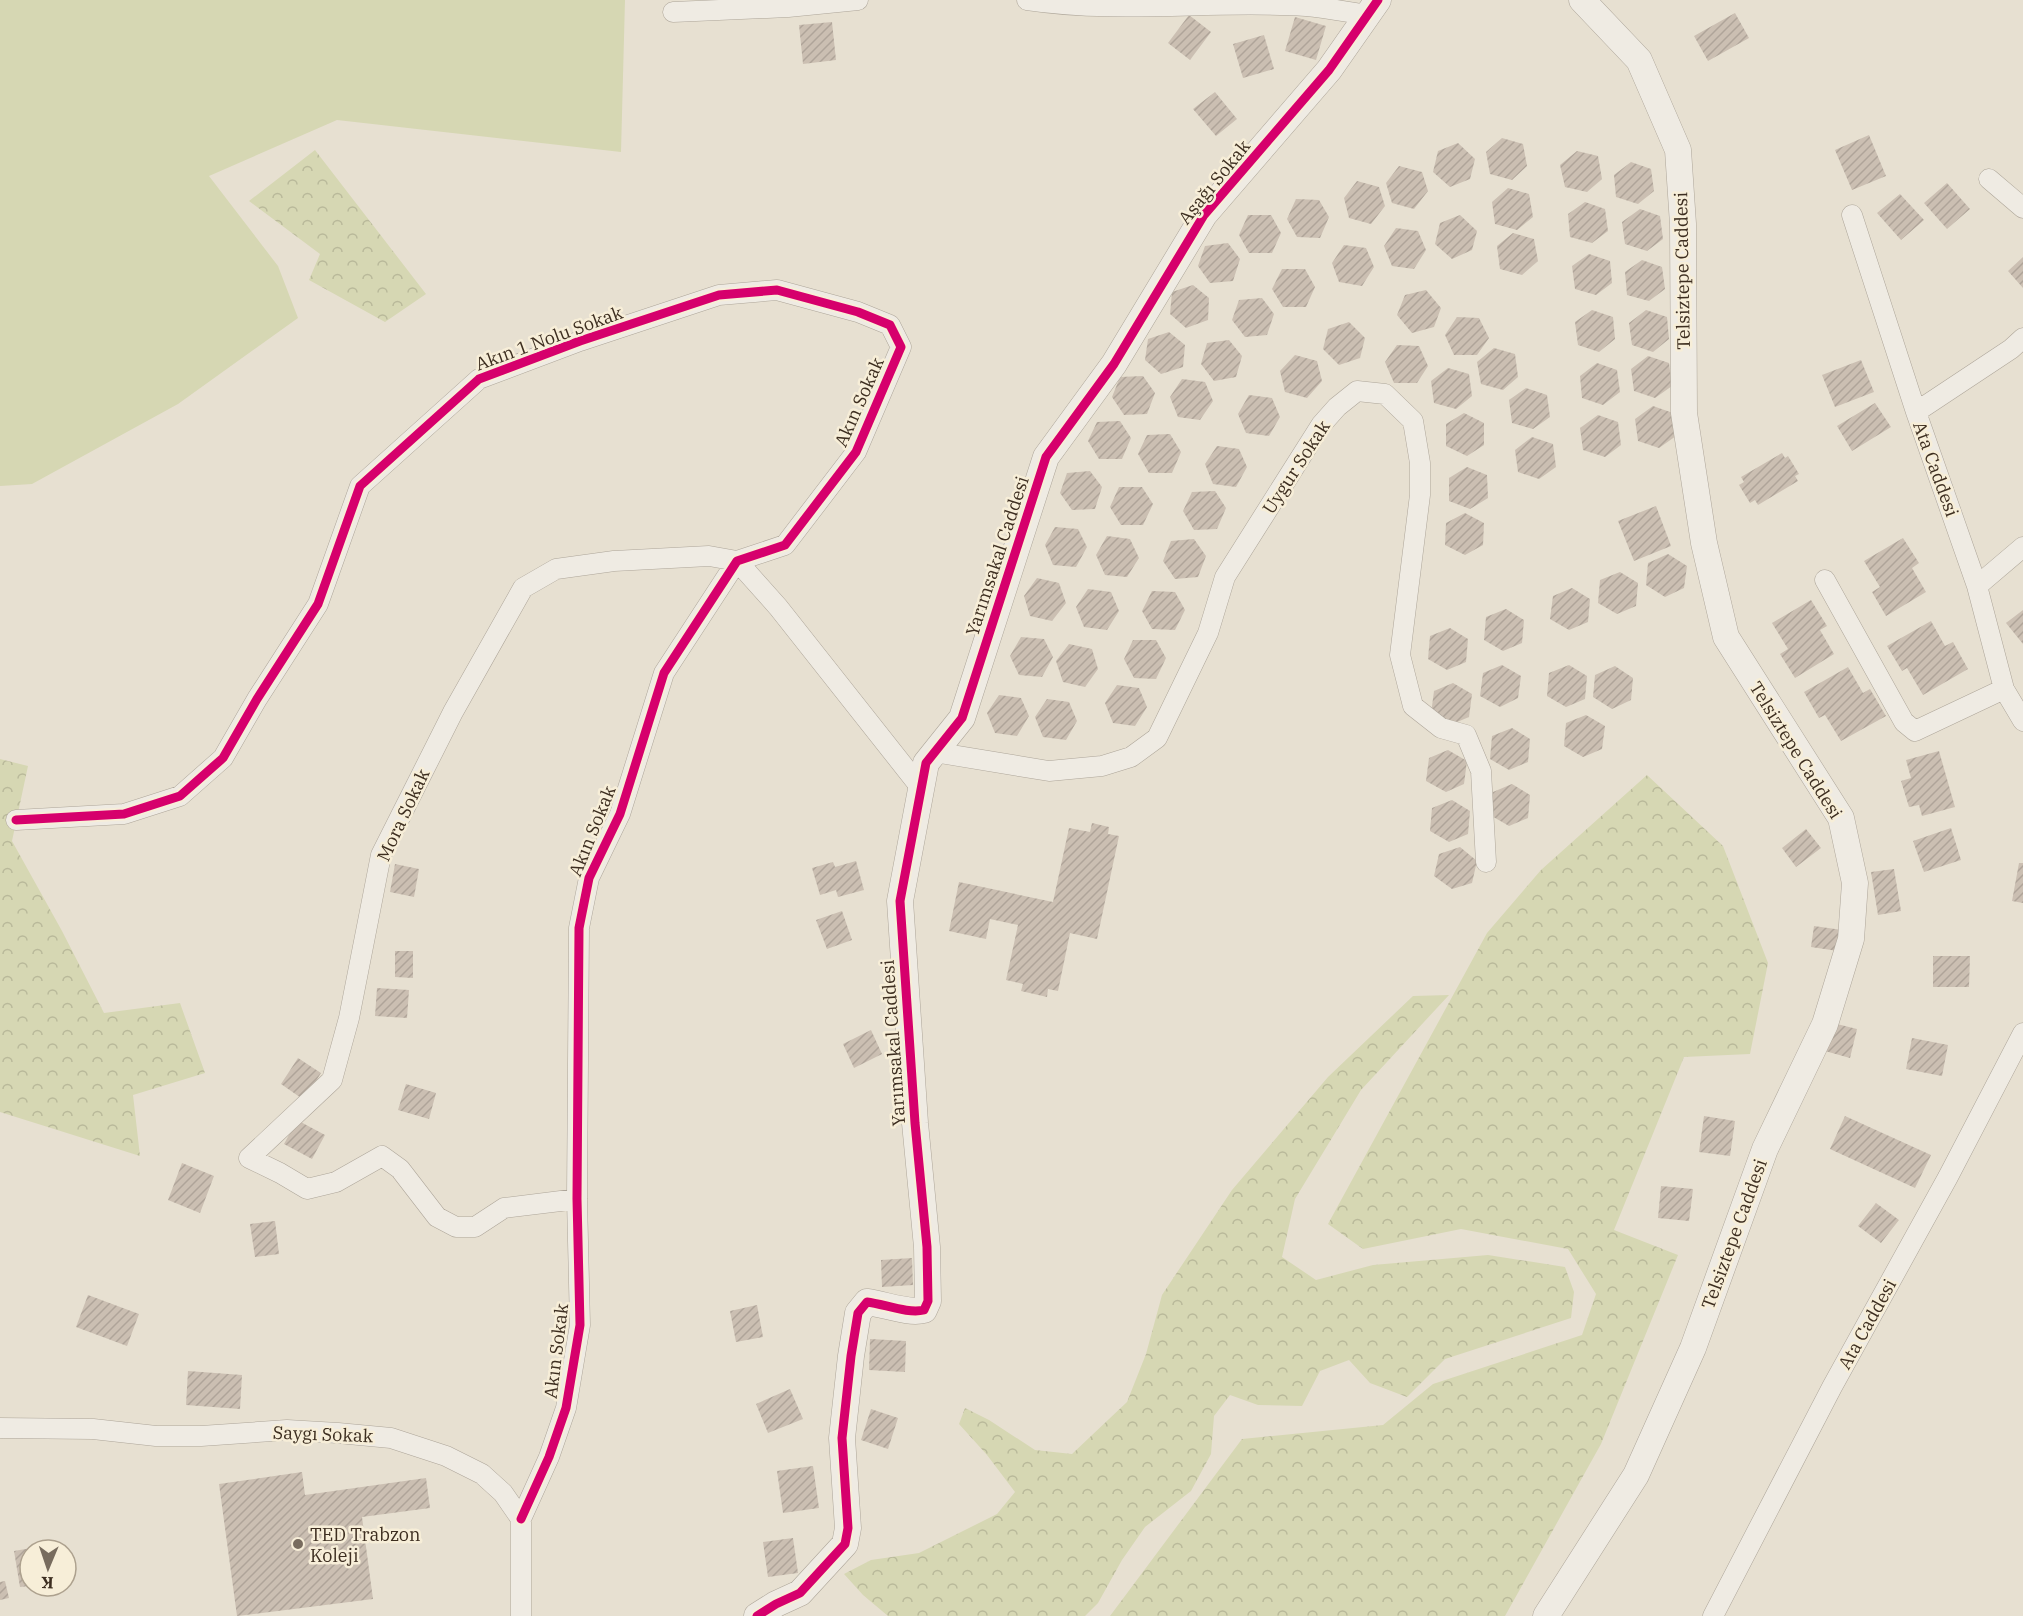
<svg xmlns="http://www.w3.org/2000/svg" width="2023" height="1616" viewBox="0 0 2023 1616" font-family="'IBM Plex Serif',serif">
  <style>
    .grass { fill: #d6d7b3 }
    .forest { fill: url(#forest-crowns) }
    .building { fill: url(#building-hatch) }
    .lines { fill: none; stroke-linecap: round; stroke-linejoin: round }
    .minor-casing { stroke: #ada599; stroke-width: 21 }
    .tertiary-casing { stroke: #ada599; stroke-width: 27 }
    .minor { stroke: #efebe3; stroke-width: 20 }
    .tertiary { stroke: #efebe3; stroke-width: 26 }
    .cycleway-casing { stroke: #f7eed8; stroke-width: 13 }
    .cycleway { stroke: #d6006c; stroke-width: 9 }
    .poi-dot { fill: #786c5e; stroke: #f7eed8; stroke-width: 2 }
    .labels { text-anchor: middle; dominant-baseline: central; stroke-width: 5; stroke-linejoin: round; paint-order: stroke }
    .street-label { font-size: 18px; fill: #3d2e20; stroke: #f7eed8 }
    .poi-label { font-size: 18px; fill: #3d2e20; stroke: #f7eed8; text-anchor: start }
  </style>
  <defs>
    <pattern id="forest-crowns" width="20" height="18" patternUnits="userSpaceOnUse" patternTransform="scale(1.5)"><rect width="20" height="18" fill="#d6d7b3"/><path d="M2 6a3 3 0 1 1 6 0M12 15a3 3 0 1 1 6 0" fill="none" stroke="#b9b99a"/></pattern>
    <pattern id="building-hatch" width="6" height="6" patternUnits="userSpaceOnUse" patternTransform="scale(1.5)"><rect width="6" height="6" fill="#cbbfb2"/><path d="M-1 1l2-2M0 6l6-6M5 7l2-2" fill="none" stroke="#afa499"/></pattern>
  </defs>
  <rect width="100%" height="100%" fill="#e7e0d1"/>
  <path class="grass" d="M0 0H625L621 152 337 120 209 176 278 266 298 318 178 404 32 484 0 486Z"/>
  <path class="forest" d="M315 150 426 294 385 322 309 280 320 254 249 201Z
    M0 759 28 766 12 841 62 931 104 1013 180 1003 205 1073 133 1095 140 1156 0 1112Z
    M1647 775 1723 846 1768 963 1750 1054 1684 1057 1614 1230 1678 1255 1601 1444 1505 1616H1110L1242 1439 1383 1425 1433 1384 1582 1335 1596 1294 1568 1249 1461 1229 1363 1249 1328 1224 1487 933 1541 870Z
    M1449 995 1361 1090 1295 1199 1282 1257 1316 1280 1373 1265 1488 1255 1565 1267 1574 1292 1571 1318 1445 1359 1407 1397 1370 1383 1349 1360 1320 1371 1302 1406 1258 1405 1230 1395 1214 1416 1211 1454 1191 1491 1145 1527 1122 1560 1098 1603 1085 1616H888L863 1595 844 1574 871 1560 919 1553 997 1514 1015 1492 987 1455 959 1424 965 1408 989 1420 1035 1450 1072 1454 1127 1402 1146 1354 1162 1295 1232 1190 1328 1077 1413 996Z"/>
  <path class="building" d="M1735 13 1749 38 1708 61 1694 36Z
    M1189 15 1211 32 1190 60 1168 43Z
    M1295 17 1326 26 1316 60 1285 51Z
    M832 22 836 60 803 64 799 25Z
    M1264 35 1274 69 1243 78 1233 44Z
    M1215 92 1237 119 1216 136 1193 109Z
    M1869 135 1886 176 1852 190 1835 150Z
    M1502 138 1523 144 1527 166 1512 180 1490 174 1486 152Z
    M1458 143 1475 159 1470 179 1450 187 1433 172 1438 151Z
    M1577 151 1598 156 1602 179 1587 192 1565 187 1560 165Z
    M1631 162 1651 169 1654 191 1638 204 1616 197 1614 175Z
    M1399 166 1422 172 1428 191 1414 209 1392 203 1386 183Z
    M1357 181 1379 187 1385 206 1371 224 1349 218 1344 198Z
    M1947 183 1970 209 1947 229 1924 203Z
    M1508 188 1529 194 1533 217 1517 230 1495 224 1492 202Z
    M1900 194 1924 220 1901 240 1877 213Z
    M1296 199 1319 200 1329 217 1320 238 1297 237 1287 219Z
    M1585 202 1605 209 1608 231 1592 243 1570 237 1568 214Z
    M1640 209 1660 216 1663 239 1647 251 1625 244 1622 222Z
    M1248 215H1271L1281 233 1272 253H1249L1239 235Z
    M1460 215 1477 231 1472 250 1452 259 1435 244 1440 223Z
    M1396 228 1418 231 1426 250 1414 269 1392 266 1384 246Z
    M1513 233 1534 239 1538 261 1522 275 1500 269 1497 246Z
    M1228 243 1240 259 1233 281 1210 283 1198 266 1205 246Z
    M1344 245 1366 248 1374 267 1362 286 1339 282 1332 263Z
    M1589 254 1610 261 1612 283 1596 295 1575 289 1572 266Z
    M2023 257V288L2008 271Z
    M1642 260 1662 267 1665 289 1649 301 1627 295 1625 272Z
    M1282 269H1305L1315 287 1306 307H1283L1272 289Z
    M1193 285 1209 298 1208 320 1186 328 1170 314 1172 292Z
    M1426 290 1441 308 1434 327 1412 333 1397 315 1405 295Z
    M1262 298 1274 314 1267 335 1245 337 1232 320 1239 300Z
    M1592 310 1613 317 1615 339 1599 352 1578 345 1575 322Z
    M1646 310 1667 317 1669 339 1653 352 1632 345 1629 323Z
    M1457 317 1479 318 1489 338 1477 355H1454L1445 335Z
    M1349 322 1365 338 1360 358 1339 365 1323 349 1328 329Z
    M1169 332 1185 345 1183 367 1161 374 1145 360 1148 339Z
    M1229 340 1242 356 1236 377 1214 381 1201 364 1207 343Z
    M1397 345 1419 346 1428 366 1417 383H1394L1385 362Z
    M1494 348 1515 354 1518 377 1503 390 1481 384 1477 362Z
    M1295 355 1317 361 1322 381 1307 398 1285 392 1280 371Z
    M1648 356 1669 363 1672 386 1655 398 1634 391 1631 369Z
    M1861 360 1874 392 1835 407 1822 375Z
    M1597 363 1617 370 1620 392 1603 405 1582 398 1580 376Z
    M1448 368 1469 374 1472 396 1456 409 1434 403 1431 381Z
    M1143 376 1155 393 1147 414 1124 415 1112 397 1120 377Z
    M1182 379 1205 382 1213 401 1200 420 1178 417 1170 397Z
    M1526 388 1547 395 1550 417 1533 429 1512 423 1509 400Z
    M1249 395 1272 398 1280 417 1269 436 1246 433 1238 414Z
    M1875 403 1891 427 1852 451 1837 426Z
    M1653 406 1673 413 1676 436 1659 448 1638 441 1635 419Z
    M1464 413 1484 423V445L1467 456 1446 446V424Z
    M1598 415 1618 422 1621 445 1605 457 1583 450 1580 428Z
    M1120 421 1131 438 1122 459H1099L1088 441 1097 422Z
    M1170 434 1181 452 1172 473H1149L1138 454 1147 435Z
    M1532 437 1553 444 1556 467 1539 479 1518 472 1515 450Z
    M1217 446 1239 449 1247 467 1236 487 1213 484 1205 464Z
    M1782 453 1785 458 1788 456 1799 474 1795 476 1798 481 1758 505 1755 500 1750 503 1739 485 1744 482 1741 477Z
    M1467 467 1487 475 1488 498 1470 509 1449 501V478Z
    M1090 471 1102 487 1095 509 1072 510 1060 493 1067 473Z
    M1119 487H1142L1153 504 1143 525H1121L1110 507Z
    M1215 491 1226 508 1217 529 1194 530 1183 511 1192 492Z
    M1656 506 1671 546 1634 561 1618 521Z
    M1465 513 1484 523 1483 545 1465 555 1445 545 1446 523Z
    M1055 527 1078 529 1087 547 1076 567 1053 565 1045 545Z
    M1107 536 1130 539 1139 558 1127 577 1105 575 1096 555Z
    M1903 538 1919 563 1912 568 1926 592 1886 616 1872 592 1880 587 1864 561Z
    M1194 539 1206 556 1198 577 1175 579 1163 561 1171 541Z
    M1668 554 1687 566 1684 588 1665 597 1646 585 1648 563Z
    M1620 572 1638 583 1636 606 1617 614 1598 603 1600 580Z
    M1037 578 1059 583 1066 603 1052 621 1030 616 1024 596Z
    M1572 588 1590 599 1588 622 1569 630 1550 619 1553 596Z
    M1088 589 1111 592 1119 611 1107 630 1084 627 1076 607Z
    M1152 591 1175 592 1185 610 1175 630 1152 629 1142 611Z
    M1811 600 1827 626 1820 630 1834 654 1795 678 1780 654 1788 649 1772 623Z
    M1506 609 1524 620 1522 643 1503 651 1484 640 1486 617Z
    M2023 610V644L2006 623Z
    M1931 621 1945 646 1953 642 1968 669 1923 695 1907 668 1902 671 1887 646Z
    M1450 628 1468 639 1466 662 1447 670 1428 659 1430 636Z
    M1021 637 1044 639 1053 657 1042 677 1019 675 1010 656Z
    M1133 640H1156L1166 658 1156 679 1134 678 1124 659Z
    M1069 644 1092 649 1098 669 1085 687 1063 682 1056 661Z
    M1502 665 1521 676 1518 698 1500 707 1480 696 1483 673Z
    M1569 665 1587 676 1585 699 1566 707 1547 696 1549 673Z
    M1615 666 1633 678 1631 700 1612 709 1593 697 1595 675Z
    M1848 667 1863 693 1870 689 1886 716 1841 741 1825 715 1819 718 1804 692Z
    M1453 683 1472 694 1469 717 1450 725 1431 714 1434 691Z
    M1117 685 1139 688 1147 707 1135 726 1113 723 1105 703Z
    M999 695 1021 698 1029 716 1017 736 995 733 987 713Z
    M1047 699 1069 702 1077 721 1066 740 1043 737 1035 717Z
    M1586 715 1605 726 1602 749 1583 757 1564 746 1566 723Z
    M1512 728 1530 739 1528 762 1509 770 1490 759 1492 736Z
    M1448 750 1467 761 1464 784 1446 792 1426 781 1429 758Z
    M1939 751 1955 807 1922 816 1919 805 1909 807 1901 781 1911 778 1906 760Z
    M1512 784 1530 795 1528 818 1509 826 1490 815 1493 792Z
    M1452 800 1470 811 1468 834 1449 842 1430 831 1432 808Z
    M1092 823 1109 827 1108 834 1119 836 1097 939 1070 933 1058 991 1048 989 1047 997 1021 991 1023 984 1006 980 1018 925 990 919 986 939 949 931 959 882 1053 902 1069 828 1090 832Z
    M1951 828 1961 860 1924 872 1913 841Z
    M1806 829 1821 848 1796 867 1782 848Z
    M1460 847 1477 861 1472 883 1452 889 1434 876 1439 854Z
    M856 861 864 890 838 897 836 890 820 895 812 868 833 862 835 867Z
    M2019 863H2023V903L2012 901Z
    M395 864 419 869 414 897 390 892Z
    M1894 869 1901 911 1878 915 1871 872Z
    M842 911 852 940 827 949 816 920Z
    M1814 926 1842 930 1838 951 1811 947Z
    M395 951H413V978L395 977Z
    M1933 956H1970L1969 987H1933Z
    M377 988 409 990 407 1018 375 1016Z
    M1833 1023 1857 1029 1850 1058 1825 1051Z
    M871 1030 882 1054 854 1068 843 1044Z
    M1912 1038 1948 1045 1942 1076 1906 1069Z
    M298 1058 321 1073 304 1100 281 1084Z
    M406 1084 436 1093 429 1119 398 1110Z
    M1704 1116 1735 1121 1730 1156 1699 1152Z
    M1845 1116 1931 1155 1915 1188 1830 1149Z
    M297 1120 325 1135 312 1159 284 1144Z
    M182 1163 214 1176 200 1213 168 1200Z
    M1661 1186 1693 1189 1689 1221 1658 1218Z
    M1876 1203 1899 1220 1881 1243 1858 1226Z
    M275 1221 279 1254 255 1257 250 1224Z
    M912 1258 913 1285 882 1287 881 1260Z
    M88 1295 139 1314 127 1346 76 1327Z
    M757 1305 763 1337 736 1342 730 1311Z
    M870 1339 906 1341 905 1372 869 1370Z
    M188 1371 242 1375 240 1409 186 1405Z
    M790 1389 803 1419 768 1433 756 1404Z
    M871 1409 898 1418 888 1449 861 1440Z
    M813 1466 819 1508 783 1513 777 1471Z
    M302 1472 305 1495 426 1478 430 1508 362 1517 373 1599 237 1616 219 1484Z
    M793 1538 798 1573 768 1577 763 1542Z
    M43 1546 44 1550H30V1586L20 1587 14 1551Z
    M5 1581 9 1598 0 1600V1582Z"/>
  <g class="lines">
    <defs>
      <path id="minor" d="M1027 0C1121 14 1213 0 1306 6 1327 8 1348 12 1369 15
        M673 12 788 7 858 0
        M1989 179 2023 208
        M1852 215 1916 412 1977 586 2004 689 2023 721
        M1916 412 2011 349 2023 338
        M1825 580 1904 722 1915 731 2004 689
        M1977 586 2023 547
        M934 752 1049 771 1102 766 1131 757 1157 738 1208 633 1225 577 1321 425 1337 407 1357 391 1385 394 1413 421 1420 463V495L1400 655 1413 706 1441 728 1466 735 1481 771 1486 862
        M16 820 124 814 180 796 223 758 257 699 318 604 360 486 479 379 580 341 719 295 777 290 858 312 890 325 901 347 856 452 785 545 737 561 664 673 620 814 589 878 579 928 577 1199 580 1325 566 1408 549 1457 521 1519
        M577 1199 504 1208 475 1227H456L437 1217 400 1169 382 1156 336 1182 307 1189 280 1173 249 1158 332 1080 349 1018 381 855 453 712 523 588 556 569 614 561 709 556 737 561 778 607 921 788
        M0 1428 93 1429 156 1436H201L287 1430 338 1433 391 1438 446 1456 482 1474 503 1493 521 1519V1616
        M1713 1616 1832 1387 1948 1177 2023 1033"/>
      <path id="tertiary" d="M757 1616 776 1604 800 1593 845 1544 848 1528 842 1438 851 1356 858 1313 867 1302C884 1304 908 1314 924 1310L928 1301 927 1247 915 1123 900 901 926 763 962 718 1046 457 1114 364 1204 215 1329 70 1378 0
        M1546 1616 1636 1475 1693 1348 1765 1149 1825 1024 1851 939 1855 883 1841 818 1726 637 1704 543 1684 413 1683 224 1678 150 1639 60 1582 0"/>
    </defs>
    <use href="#minor" class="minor-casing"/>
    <use href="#tertiary" class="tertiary-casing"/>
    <use href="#minor" class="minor"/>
    <use href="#tertiary" class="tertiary"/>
    <defs>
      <path id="cycleway" d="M16 820 124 814 180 796 223 758 257 699 318 604 360 486 479 379 580 341 719 295 777 290 858 312 890 325 901 347 856 452 785 545 737 561 664 673 620 814 589 878 579 928 577 1199 580 1325 566 1408 549 1457 521 1519
        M757 1616 776 1604 800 1593 845 1544 848 1528 842 1438 851 1356 858 1313 867 1302C884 1304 908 1314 924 1310L928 1301 927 1247 915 1123 900 901 926 763 962 718 1046 457 1114 364 1204 215 1329 70 1378 0"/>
    </defs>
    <use href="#cycleway" class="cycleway-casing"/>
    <use href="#cycleway" class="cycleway"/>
  </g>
  <circle class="poi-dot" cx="298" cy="1544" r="6"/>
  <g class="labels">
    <g class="street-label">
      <text transform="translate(1214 182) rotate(-51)">Aşağı Sokak</text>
      <text transform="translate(1682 271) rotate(-91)">Telsiztepe Caddesi</text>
      <text transform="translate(549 338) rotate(-20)">Akın 1 Nolu Sokak</text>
      <text transform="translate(859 402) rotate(-66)">Akın Sokak</text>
      <text transform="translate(1296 467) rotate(-57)">Uygur Sokak</text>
      <text transform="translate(1936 469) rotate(70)">Ata Caddesi</text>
      <text transform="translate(997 556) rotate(-72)">Yarımsakal Caddesi</text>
      <text transform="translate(1796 750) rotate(58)">Telsiztepe Caddesi</text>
      <text transform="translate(403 815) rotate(-65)">Mora Sokak</text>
      <text transform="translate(592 831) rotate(-68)">Akın Sokak</text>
      <text transform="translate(893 1043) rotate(-94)">Yarımsakal Caddesi</text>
      <text transform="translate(1734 1234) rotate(-70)">Telsiztepe Caddesi</text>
      <text transform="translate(1867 1324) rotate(-61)">Ata Caddesi</text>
      <text transform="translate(556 1351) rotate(-83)">Akın Sokak</text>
      <text transform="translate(323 1434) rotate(2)">Saygı Sokak</text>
    </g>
    <g class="poi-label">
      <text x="310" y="1534">TED Trabzon<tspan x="310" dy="21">Koleji</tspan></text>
    </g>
  </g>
  <g transform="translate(48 1568) rotate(182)"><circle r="28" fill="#f7eed8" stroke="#ada18e" stroke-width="1.5"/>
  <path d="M0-4.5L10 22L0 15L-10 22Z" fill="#786c5e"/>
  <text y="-9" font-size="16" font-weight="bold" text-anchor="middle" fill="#3d2e20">K</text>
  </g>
</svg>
